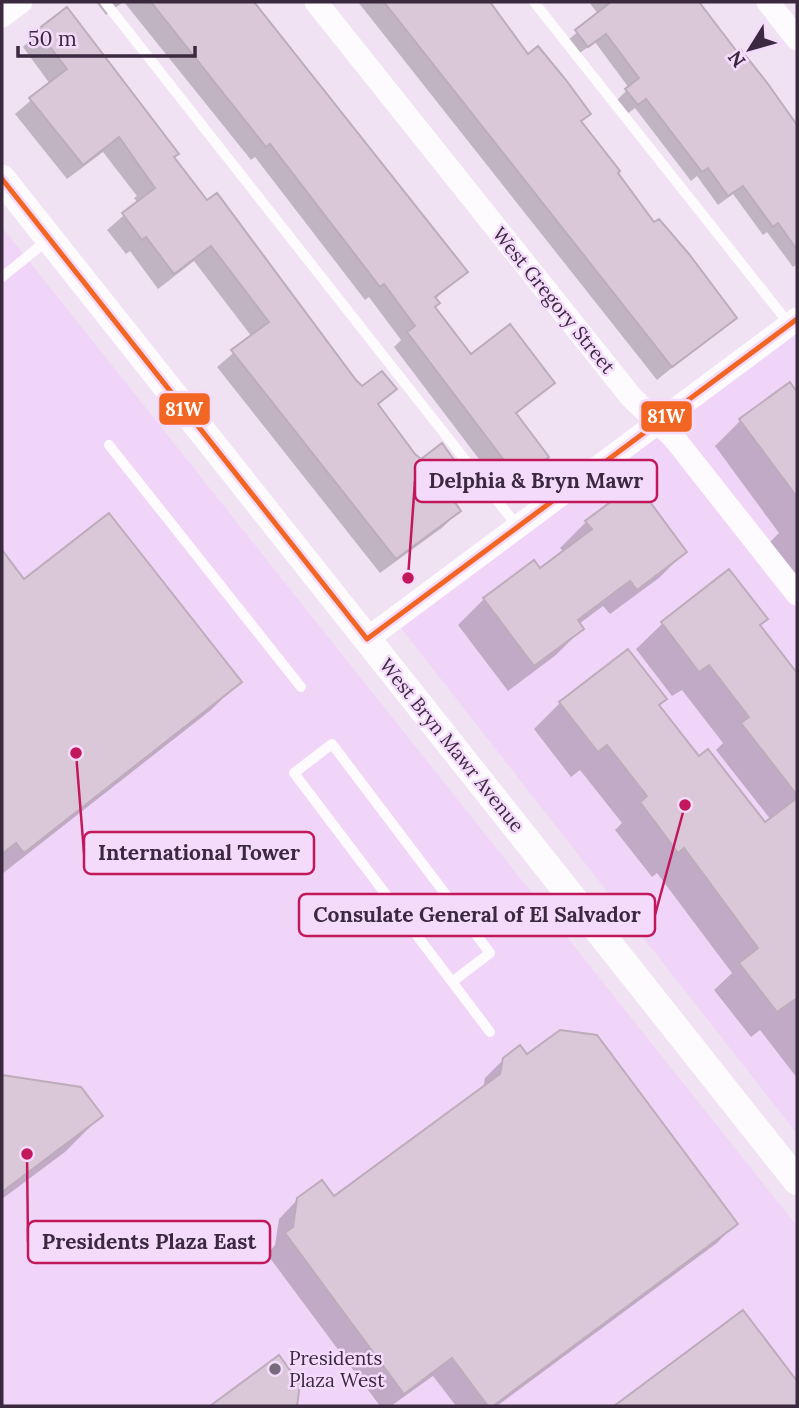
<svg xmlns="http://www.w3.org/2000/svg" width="799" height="1408" viewBox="0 0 799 1408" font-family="Lora,serif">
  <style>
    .built { fill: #f1d5f8 }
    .shadow { fill: #0003 }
    .building { fill: #dac8d8; stroke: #bdacbb; stroke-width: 2 }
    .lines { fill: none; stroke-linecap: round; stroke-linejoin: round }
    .service { stroke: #fdfbfd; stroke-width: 10 }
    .minor { stroke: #fdfbfd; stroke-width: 23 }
    .tertiary { stroke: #fdfbfd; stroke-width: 28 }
    .bus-1-casing { stroke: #f4dafb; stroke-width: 10 }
    .bus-1 { stroke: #f26522; stroke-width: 5 }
    .poi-dot { fill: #7a6a7e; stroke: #f4dafb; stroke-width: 2.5 }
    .labels { text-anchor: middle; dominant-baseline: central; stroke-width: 5; stroke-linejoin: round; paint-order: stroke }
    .street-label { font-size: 19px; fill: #3a293f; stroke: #f4dafb }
    .poi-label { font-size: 19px; fill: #3a293f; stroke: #f4dafb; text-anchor: start }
    .leader { fill: none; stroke: #c2185b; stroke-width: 2.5 }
    .callout-dot { fill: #c2185b; stroke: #f4dafb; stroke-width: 2.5 }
    .callout { fill: #f4dafb; stroke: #c2185b; stroke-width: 2.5 }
    .callout-label { font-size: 21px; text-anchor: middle; font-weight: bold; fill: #3a293f }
    .line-badge { stroke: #f4dafb; stroke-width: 2.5 }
    .badge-label { font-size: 19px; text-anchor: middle; font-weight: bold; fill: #fff }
  </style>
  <rect width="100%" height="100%" fill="#f0e2f3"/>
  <path class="built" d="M2 227 797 1226V1406H2Z
    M797 321V1134L400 627Z"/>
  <path class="shadow" d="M96 2H123L106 15Z
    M124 2H250L466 272 435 299 434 308 470 356 553 383 515 415 546 457 532 471 504 492 394 347 401 340 369 297 365 300 255 157 251 160Z
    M358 2H485L580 122 654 225 734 317 657 380Z
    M589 2H696L738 55 741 53 797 126V264L793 267 767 232 763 235 733 194 718 205 697 176 691 181 635 108 627 114 617 100 629 88 595 42 577 55 566 42 598 14Z
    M38 32 172 158 362 388 394 389 377 406 420 461 455 464 437 481 459 511 443 527 380 573 217 367 252 337 194 261 158 289 130 251 126 254 107 230 138 203 134 198 137 196 103 152 67 179 15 114 50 84 23 47Z
    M797 390V582L768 544 779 533 715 446 741 420Z
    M586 522 685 552 659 578 610 614 603 606 579 624 582 629 556 655 508 691 458 625 484 599 539 571 564 552 560 548Z
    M6 558 24 581 239 682 211 710 2 874V562Z
    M728 571 758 626 797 676V883L790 888 797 897V1078L760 1030 751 1037 714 990 732 973 657 873 652 877 615 830 622 823 580 770 571 777 534 729 560 703 627 651 657 706 698 758 764 824 771 820 716 750 723 743 682 690 672 696 636 649 662 624Z
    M527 1057 735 1224 717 1243 497 1406H456L433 1376 391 1406H380L267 1254 275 1245 279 1219 298 1199H334L483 1089 485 1078 504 1059Z
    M2 1077 80 1089 101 1116 65 1152 2 1199Z
    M742 1312 797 1384V1406H617Z"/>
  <path class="building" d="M151 2H254L468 272 435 297 440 303 435 307 471 354 510 324 555 383 516 413 549 457 519 480 407 332 415 326 384 284 380 287 270 144 266 147Z
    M384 2H490L528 54 538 46 566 80 591 114 581 121 620 171 618 173 654 222 659 219 689 254 737 318 672 367Z
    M611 2H699L738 53 741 50 768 84 797 125V250L778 223 773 227 743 186 728 196 708 168 702 172 646 99 638 105 625 89 639 78 606 34 588 47 575 30Z
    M67 7 179 154 174 157 207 200 217 193 356 380 362 386 382 371 397 389 378 404 415 454 421 459 442 443 457 464 438 479 461 511 396 559 231 350 269 322 211 246 174 274 146 237 142 240 122 213 155 188 119 137 83 165 29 98 67 69 37 30Z
    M790 382 797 392V497L739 419Z
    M636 483 687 552 637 590 630 581 578 620 584 629 534 666 483 598 534 560 540 568 592 529 585 521Z
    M109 513 242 682 24 853 16 843 2 854V550L24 579Z
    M729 569 768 619 760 625 797 673V795L741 723 749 717 709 665 699 672 661 622Z
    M628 649 667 699 659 705 699 756 708 749 765 822 797 798V998L777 1012 739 963 758 948 684 848 678 853 640 802 647 796 607 745 598 752 559 702Z
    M560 1030 597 1035 738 1224 493 1406H488L452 1358 404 1394 285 1233 293 1227 297 1198 322 1180 334 1196 500 1074 503 1058 520 1045 527 1054Z
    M2 1075 81 1087 103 1116 2 1192Z
    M743 1310 797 1381V1406H614Z
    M279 1355 300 1384 297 1406H210Z"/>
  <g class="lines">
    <path class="service" d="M105 2 518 527
      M534 2 790 325
      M2 277 49 239
      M109 445 301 687
      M452 982 490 953 332 744 294 773C359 859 425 945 490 1032"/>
    <path class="minor" d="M316 2 632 398 674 438 797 594
      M768 2 797 39
      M2 16 21 2
      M367 639 797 319"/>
    <path class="tertiary" d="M2 179 797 1181"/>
    <defs>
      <path id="bus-1" d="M2 179 367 639
        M367 639 797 319"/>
    </defs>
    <use href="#bus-1" class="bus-1-casing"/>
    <use href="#bus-1" class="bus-1"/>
  </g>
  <circle class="poi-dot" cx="275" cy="1369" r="7"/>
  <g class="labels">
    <g class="street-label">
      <text transform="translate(554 300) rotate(51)">West Gregory Street</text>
      <text transform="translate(452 745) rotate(51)">West Bryn Mawr Avenue</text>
    </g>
    <g class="poi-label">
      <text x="289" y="1358">Presidents<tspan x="289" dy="22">Plaza West</tspan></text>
    </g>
  </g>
  <path class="leader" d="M408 578L415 481M76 753L84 853M685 805L655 915M27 1154L28 1242"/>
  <g class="callout-dot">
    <circle cx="408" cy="578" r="7"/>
    <circle cx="76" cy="753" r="7"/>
    <circle cx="685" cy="805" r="7"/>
    <circle cx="27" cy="1154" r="7"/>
  </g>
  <g class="callout">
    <rect x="415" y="460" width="242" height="42" rx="7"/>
    <rect x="84" y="832" width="230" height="42" rx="7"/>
    <rect x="299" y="894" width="356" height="42" rx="7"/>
    <rect x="28" y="1221" width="242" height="42" rx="7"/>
  </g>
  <g class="callout-label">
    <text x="536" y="488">Delphia &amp; Bryn Mawr</text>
    <text x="199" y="860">International Tower</text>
    <text x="477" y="922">Consulate General of El Salvador</text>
    <text x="149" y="1249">Presidents Plaza East</text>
  </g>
  <g class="line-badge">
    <rect x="158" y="392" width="53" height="34" rx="7" fill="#f26522"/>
    <rect x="640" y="400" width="53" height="33" rx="7" fill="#f26522"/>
  </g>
  <g class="badge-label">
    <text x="184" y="416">81W</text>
    <text x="666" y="423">81W</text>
  </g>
  <rect width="799" height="1408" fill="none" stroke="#3a293f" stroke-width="7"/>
  <g transform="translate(750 49) rotate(233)" stroke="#f4dafb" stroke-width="5" paint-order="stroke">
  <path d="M0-5L12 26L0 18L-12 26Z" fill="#3a293f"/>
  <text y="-10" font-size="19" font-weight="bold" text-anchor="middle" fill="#3a293f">N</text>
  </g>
  <path d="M18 46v10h177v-10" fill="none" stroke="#3a293f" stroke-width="3.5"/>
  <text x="28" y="46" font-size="21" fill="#3a293f" stroke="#f4dafb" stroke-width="5" paint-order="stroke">50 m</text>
</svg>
